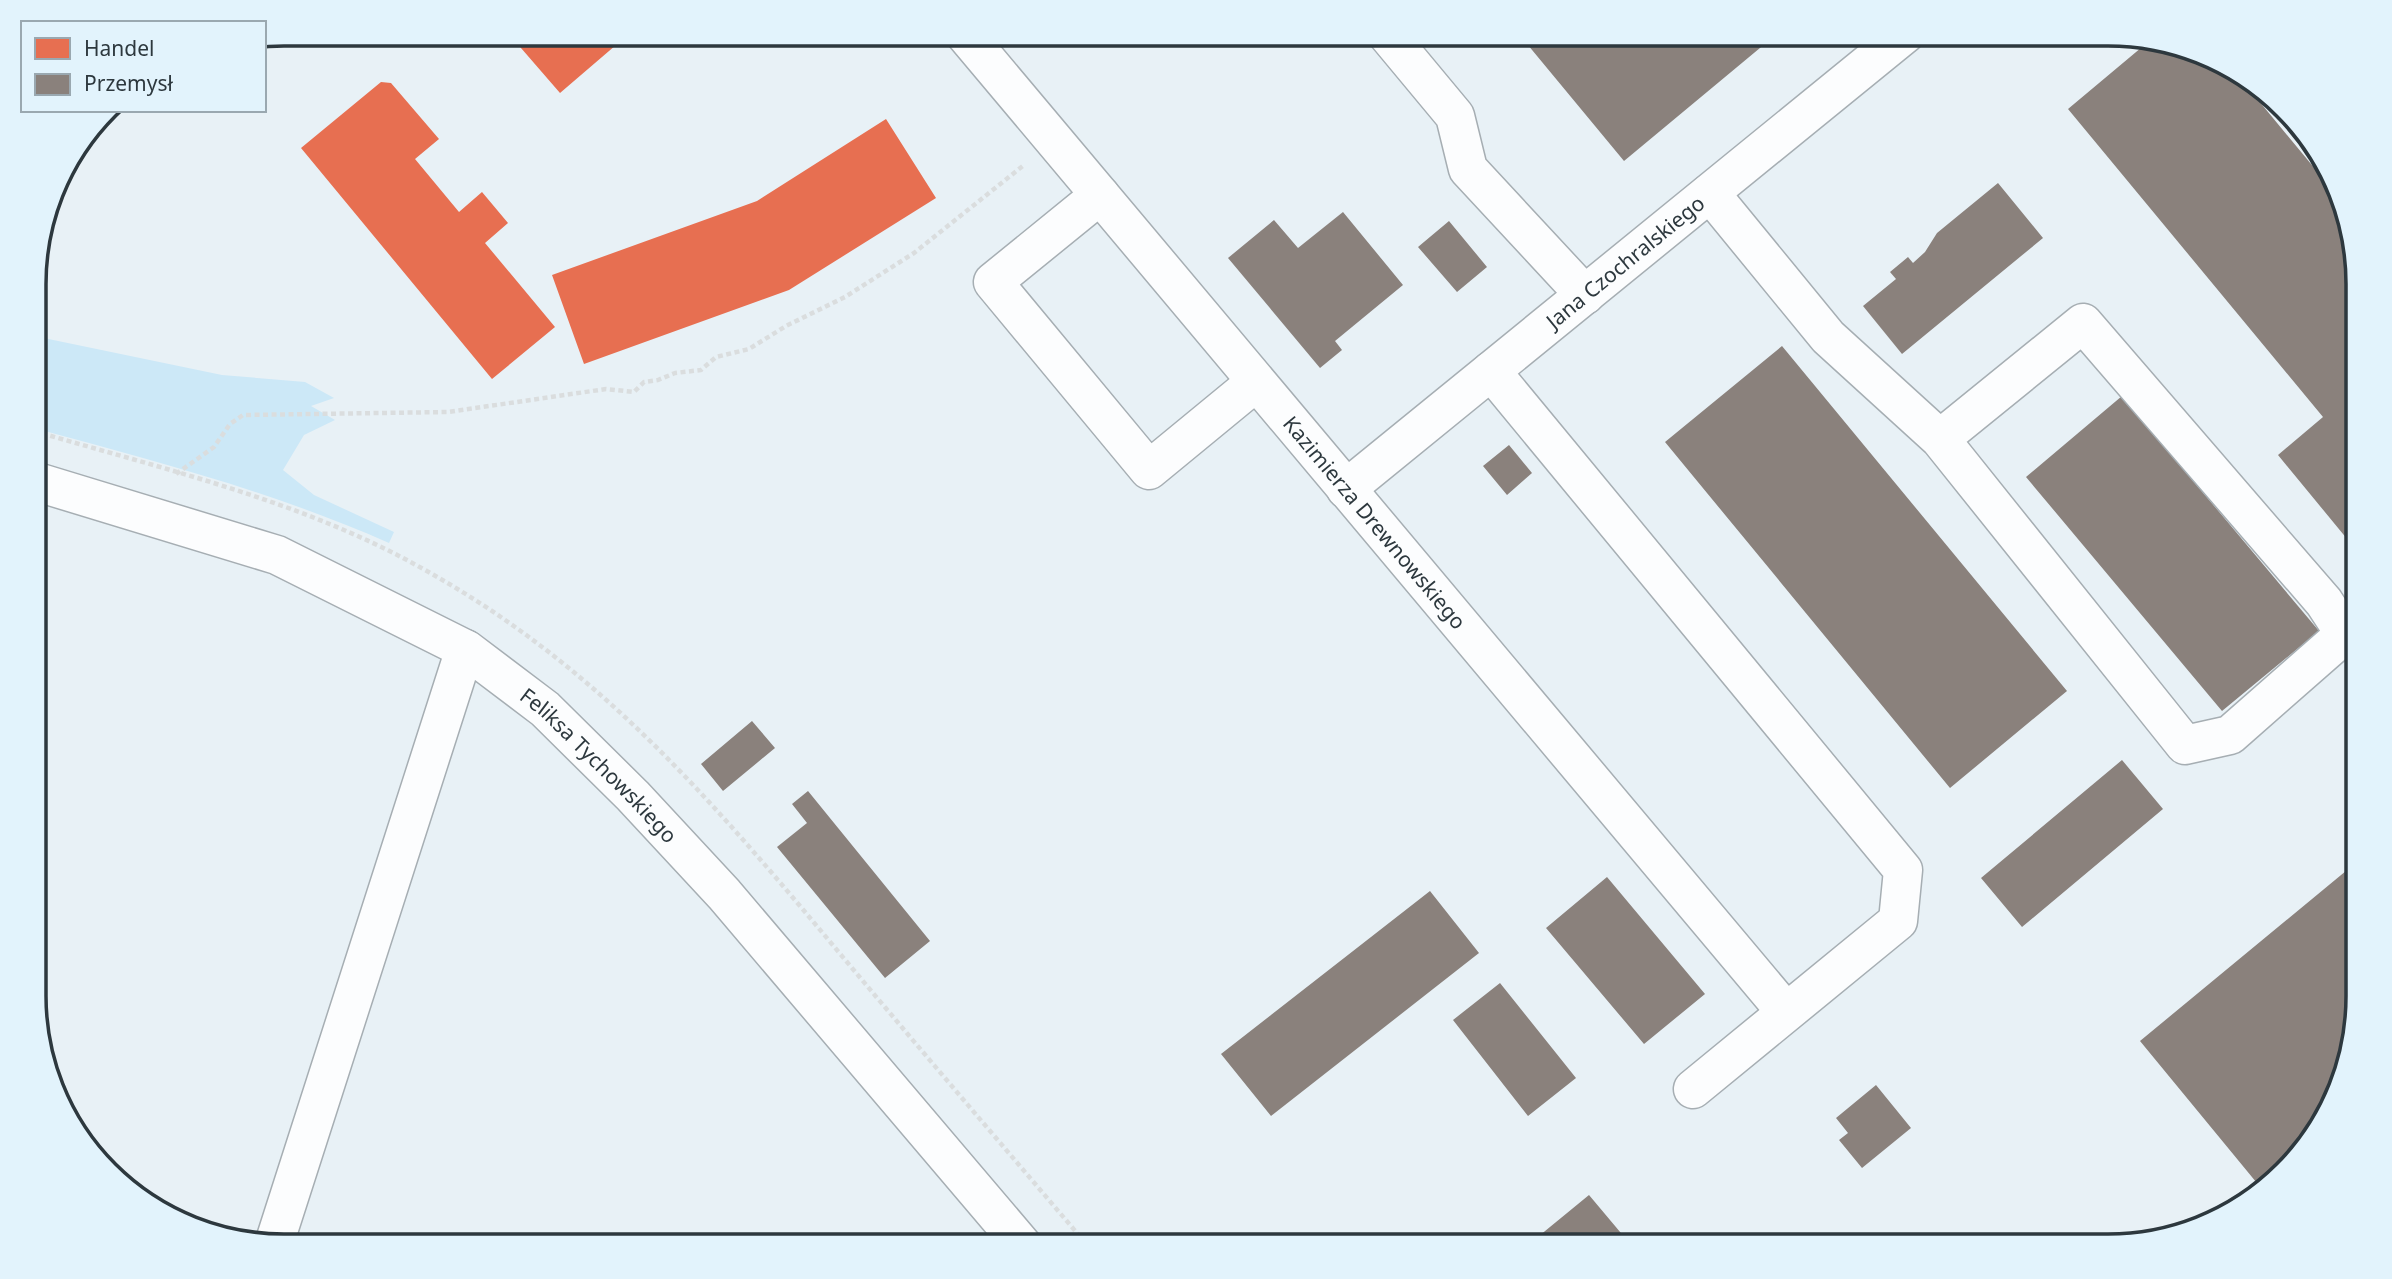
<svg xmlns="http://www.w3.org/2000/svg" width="2392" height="1279" viewBox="0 0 2392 1279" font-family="'Noto Sans',sans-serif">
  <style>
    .green { fill: #cce8f7 }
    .shops { fill: #e76f51 }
    .industry { fill: #8a817c }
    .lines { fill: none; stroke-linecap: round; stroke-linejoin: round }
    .minor-casing { stroke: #a6aeb3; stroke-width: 41 }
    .path { stroke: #daddde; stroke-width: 4.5; stroke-dasharray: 5 3.5; stroke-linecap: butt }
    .minor { stroke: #fcfdfe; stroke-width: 38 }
    .labels { text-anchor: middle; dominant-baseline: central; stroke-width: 7; stroke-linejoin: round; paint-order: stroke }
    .street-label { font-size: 21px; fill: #2d383e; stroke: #e2f3fc }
    .rim { fill: none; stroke: #2d383e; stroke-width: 3.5 }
  </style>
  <rect width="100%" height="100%" fill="#e8f1f6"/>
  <path class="green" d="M34 336 222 375 305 382 334 398 311 406 335 420 304 435 283 470 314 495 394 532 389 543C274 492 155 461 34 428Z"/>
  <path class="shops" d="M508 33H630L560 93Z
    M381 82 391 83 439 139 415 159 459 212 482 192 508 223 485 243 555 327 492 379 301 148Z
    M886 119 936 198 789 290 584 364 552 275 757 201Z"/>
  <path class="industry" d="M1518 33H1778L1624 161Z
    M2148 42 2220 59 2235 72 2335 193 2357 251V551L2278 455 2323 417 2068 109Z
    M1998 183 2043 238 1902 354 1863 306 1896 279 1890 272 1908 257 1913 263 1925 252 1937 233Z
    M1343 212 1403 285 1335 341 1342 350 1320 368 1228 258 1274 220 1298 248Z
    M1449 221 1487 267 1457 292 1418 247Z
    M1782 346 2067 691 1950 788 1665 442Z
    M2122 396 2319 631 2222 711 2026 477Z
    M1509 445 1532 473 1507 495 1483 466Z
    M752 721 775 748 723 791 701 764Z
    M2122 760 2163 809 2022 927 1981 878Z
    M808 791 930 941 885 978 777 847 807 823 792 804Z
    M2358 861 2359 996 2333 1107 2261 1188 2140 1041Z
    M1607 877 1705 994 1644 1044 1546 928Z
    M1430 891 1479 953 1271 1116 1221 1054Z
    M1500 983 1576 1078 1528 1116 1453 1020Z
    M1876 1085 1911 1128 1862 1168 1839 1140 1848 1133 1836 1118Z
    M1589 1195 1631 1245H1528Z"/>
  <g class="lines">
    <defs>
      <g id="minor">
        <path id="s1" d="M964 33 1786 1012"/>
        <path d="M1386 33 1455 116 1468 169 1585 295"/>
        <path d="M1710 193 1828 337 1940 439 2083 323 2324 602 2345 634 2230 735 2185 745 1940 439"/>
        <path d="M1100 195 993 282 1149 470 1256 382"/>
        <path d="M1491 371 1903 870 1898 921 1693 1089"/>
        <path id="s2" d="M34 481 277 555 467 650 545 709 633 796 724 894 1023 1246"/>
        <path id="s3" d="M1346 489 1906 33"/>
        <path d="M274 1244 465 649"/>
      </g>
    </defs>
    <use href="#minor" class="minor-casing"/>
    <path class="path" d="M34 431C163 469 298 500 416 565 603 667 718 808 852 968 930 1061 1009 1153 1088 1246
      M176 474 214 447 230 424 243 415 448 412 606 389 634 392 644 382 658 380 675 373 701 370 716 357 749 349 786 326 845 297 914 253 1024 165"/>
    <use href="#minor" class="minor"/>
  </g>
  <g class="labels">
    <g class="street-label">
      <text stroke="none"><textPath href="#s3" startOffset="360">Jana Czochralskiego</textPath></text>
      <text stroke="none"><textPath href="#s1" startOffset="639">Kazimierza Drewnowskiego</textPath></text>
      <text stroke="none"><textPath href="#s2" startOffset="642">Feliksa Tychowskiego</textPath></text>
    </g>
  </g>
  <path d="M0 0H2392V1279H0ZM284 46H2108A238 238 0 0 1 2346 284V996A238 238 0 0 1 2108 1234H284A238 238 0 0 1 46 996V284A238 238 0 0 1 284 46Z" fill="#e2f3fc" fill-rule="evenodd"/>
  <path class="rim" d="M284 46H2108A238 238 0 0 1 2346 284V996A238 238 0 0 1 2108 1234H284A238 238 0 0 1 46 996V284A238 238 0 0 1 284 46Z"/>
  <rect x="21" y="21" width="245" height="91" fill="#e2f3fc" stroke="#9aa8b0" stroke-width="2"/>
  <rect x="35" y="38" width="35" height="21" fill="#e76f51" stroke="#9aa8b0" stroke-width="2"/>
  <text x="84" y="56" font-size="21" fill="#2d383e">Handel</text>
  <rect x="35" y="74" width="35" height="21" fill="#8a817c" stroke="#9aa8b0" stroke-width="2"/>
  <text x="84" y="91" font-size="21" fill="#2d383e">Przemysł</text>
</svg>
